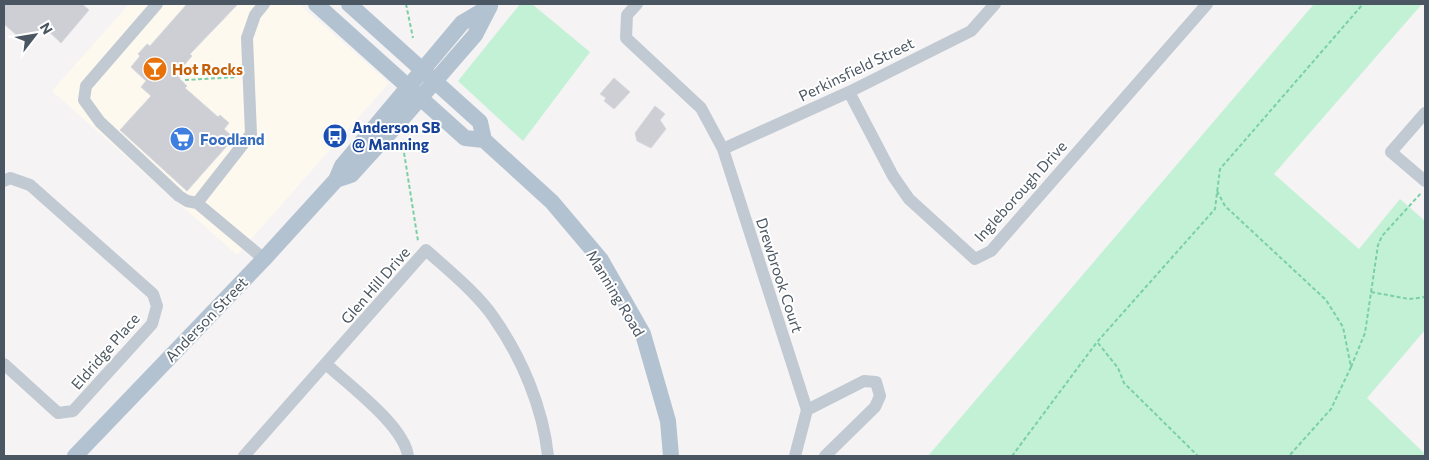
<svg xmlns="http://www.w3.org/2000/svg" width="1429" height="460" viewBox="0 0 1429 460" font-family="Commissioner,sans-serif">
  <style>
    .commercial { fill: #fdf9ef }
    .green { fill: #c3f1d5 }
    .building { fill: #cdcfd5; stroke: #d7d9de }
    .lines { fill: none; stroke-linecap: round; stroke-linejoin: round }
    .path { stroke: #7ad0a6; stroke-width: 2; stroke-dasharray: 4 2.5; stroke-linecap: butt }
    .minor { stroke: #c1cad2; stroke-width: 12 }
    .major { stroke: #b3c2d1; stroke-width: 16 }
    .labels { text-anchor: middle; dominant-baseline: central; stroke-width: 4; stroke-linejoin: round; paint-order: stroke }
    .food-label { font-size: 15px; font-weight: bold; fill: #c56008; stroke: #fff; text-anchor: start }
    .street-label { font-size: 15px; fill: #4a5661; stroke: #fff }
    .transit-label { font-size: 15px; font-weight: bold; fill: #164399; stroke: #fff; text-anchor: start }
    .shop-label { font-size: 15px; font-weight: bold; fill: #366cbe; stroke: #fff; text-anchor: start }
  </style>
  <rect width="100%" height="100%" fill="#f5f3f3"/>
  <path class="commercial" d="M129 4H299L389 83 237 255 52 91Z"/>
  <path class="green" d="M520 4H532L590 52 523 141 458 81Z
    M1314 4H1422L1274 174 1359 249 1400 199 1425 221V330L1367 398 1425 454V456H928Z"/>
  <path class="building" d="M4 4H82L89 10 61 43 43 26 27 44 4 24Z
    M187 4H238L190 54 192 56 178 72 180 79 187 86 185 88 218 117 220 115 229 123 224 129 234 138 187 191 120 130 151 96 141 87 146 81 131 67 140 56 138 54 147 44 150 46Z
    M614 78 630 92 614 109 604 101 606 98 600 94Z
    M655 106 665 114 660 120 666 129 651 148 637 141 635 133Z"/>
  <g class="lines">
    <path class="path" d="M406 4 413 38
      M185 80 237 77
      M402 140 418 241
      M1217 191 1225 206 1326 300 1343 327 1351 367 1331 409 1289 456
      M1371 292 1409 299 1425 297
      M1098 343 1118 368 1124 383 1198 456
      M1351 367 1365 333 1378 245 1382 236 1422 192
      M1012 456 1097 342 1215 209 1220 169 1363 4"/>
    <path class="minor" d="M157 4 86 86 84 100 100 122 179 196 187 201 197 203
      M637 4 627 15 626 38 701 108 723 149 807 410 795 456
      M849 92 893 176 909 199 975 259 991 251 1207 4
      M1425 113 1391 152 1425 181
      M723 149 849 92 971 31 995 4
      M4 181 10 178 30 185 153 294 157 306 152 324 73 411 58 413 4 364
      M264 259 197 203 251 134 247 38 255 15 264 4
      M326 364C350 386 404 426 408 456
      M807 410 864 381 876 382 880 396 875 407 825 456
      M244 456 426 250C448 270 478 294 494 318 522 358 543 408 548 456"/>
    <path class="major" d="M316 4 465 138 484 140
      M349 4 480 122 484 140 552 202 601 260 643 334 668 421 671 456
      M336 180 351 175 402 119 475 35 490 6
      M75 456 264 259 336 180 342 166 462 23 489 7"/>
  </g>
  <defs>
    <symbol id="bar-disc" viewBox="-11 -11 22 22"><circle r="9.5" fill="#e8710a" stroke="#fff"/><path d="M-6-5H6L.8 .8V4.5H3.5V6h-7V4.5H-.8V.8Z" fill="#fff"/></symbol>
    <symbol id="bus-disc" viewBox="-11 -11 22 22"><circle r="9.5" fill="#1a4fb4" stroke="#fff"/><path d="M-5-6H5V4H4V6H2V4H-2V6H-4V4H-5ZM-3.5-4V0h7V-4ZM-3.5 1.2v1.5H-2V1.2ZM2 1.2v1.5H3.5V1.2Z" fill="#fff"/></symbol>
    <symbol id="supermarket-disc" viewBox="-11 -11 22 22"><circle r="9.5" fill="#3f7fe0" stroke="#fff"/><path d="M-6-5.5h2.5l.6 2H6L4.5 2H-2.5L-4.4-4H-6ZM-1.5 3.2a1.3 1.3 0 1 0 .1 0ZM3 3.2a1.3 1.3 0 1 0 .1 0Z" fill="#fff"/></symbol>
  </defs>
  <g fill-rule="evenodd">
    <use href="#bar-disc" x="141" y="55" width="28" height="28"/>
    <use href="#bus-disc" x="321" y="122" width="28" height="28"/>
    <use href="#supermarket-disc" x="168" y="125" width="28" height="28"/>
  </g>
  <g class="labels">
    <g class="food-label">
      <text x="172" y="69">Hot Rocks</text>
    </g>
    <g class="street-label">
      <text transform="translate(856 69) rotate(-26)">Perkinsfield Street</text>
      <text transform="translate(1020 191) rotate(-48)">Ingleborough Drive</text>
      <text transform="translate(780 275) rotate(72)">Drewbrook Court</text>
      <text transform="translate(375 285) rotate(-49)">Glen Hill Drive</text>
      <text transform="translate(616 293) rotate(59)">Manning Road</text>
      <text transform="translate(206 319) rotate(-46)">Anderson Street</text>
      <text transform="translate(105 351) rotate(-49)">Eldridge Place</text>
    </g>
    <g class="transit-label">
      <text x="352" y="127">Anderson SB<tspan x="352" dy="17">@ Manning</tspan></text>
    </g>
    <g class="shop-label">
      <text x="200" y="139">Foodland</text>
    </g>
  </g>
  <rect width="1429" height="460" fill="none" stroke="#4a5661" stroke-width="10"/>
  <g transform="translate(35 35) rotate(59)" stroke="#ffffff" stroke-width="4" paint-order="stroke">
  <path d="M0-4L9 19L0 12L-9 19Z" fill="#4a5661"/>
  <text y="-8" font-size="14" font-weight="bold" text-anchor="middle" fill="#4a5661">N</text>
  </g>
</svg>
